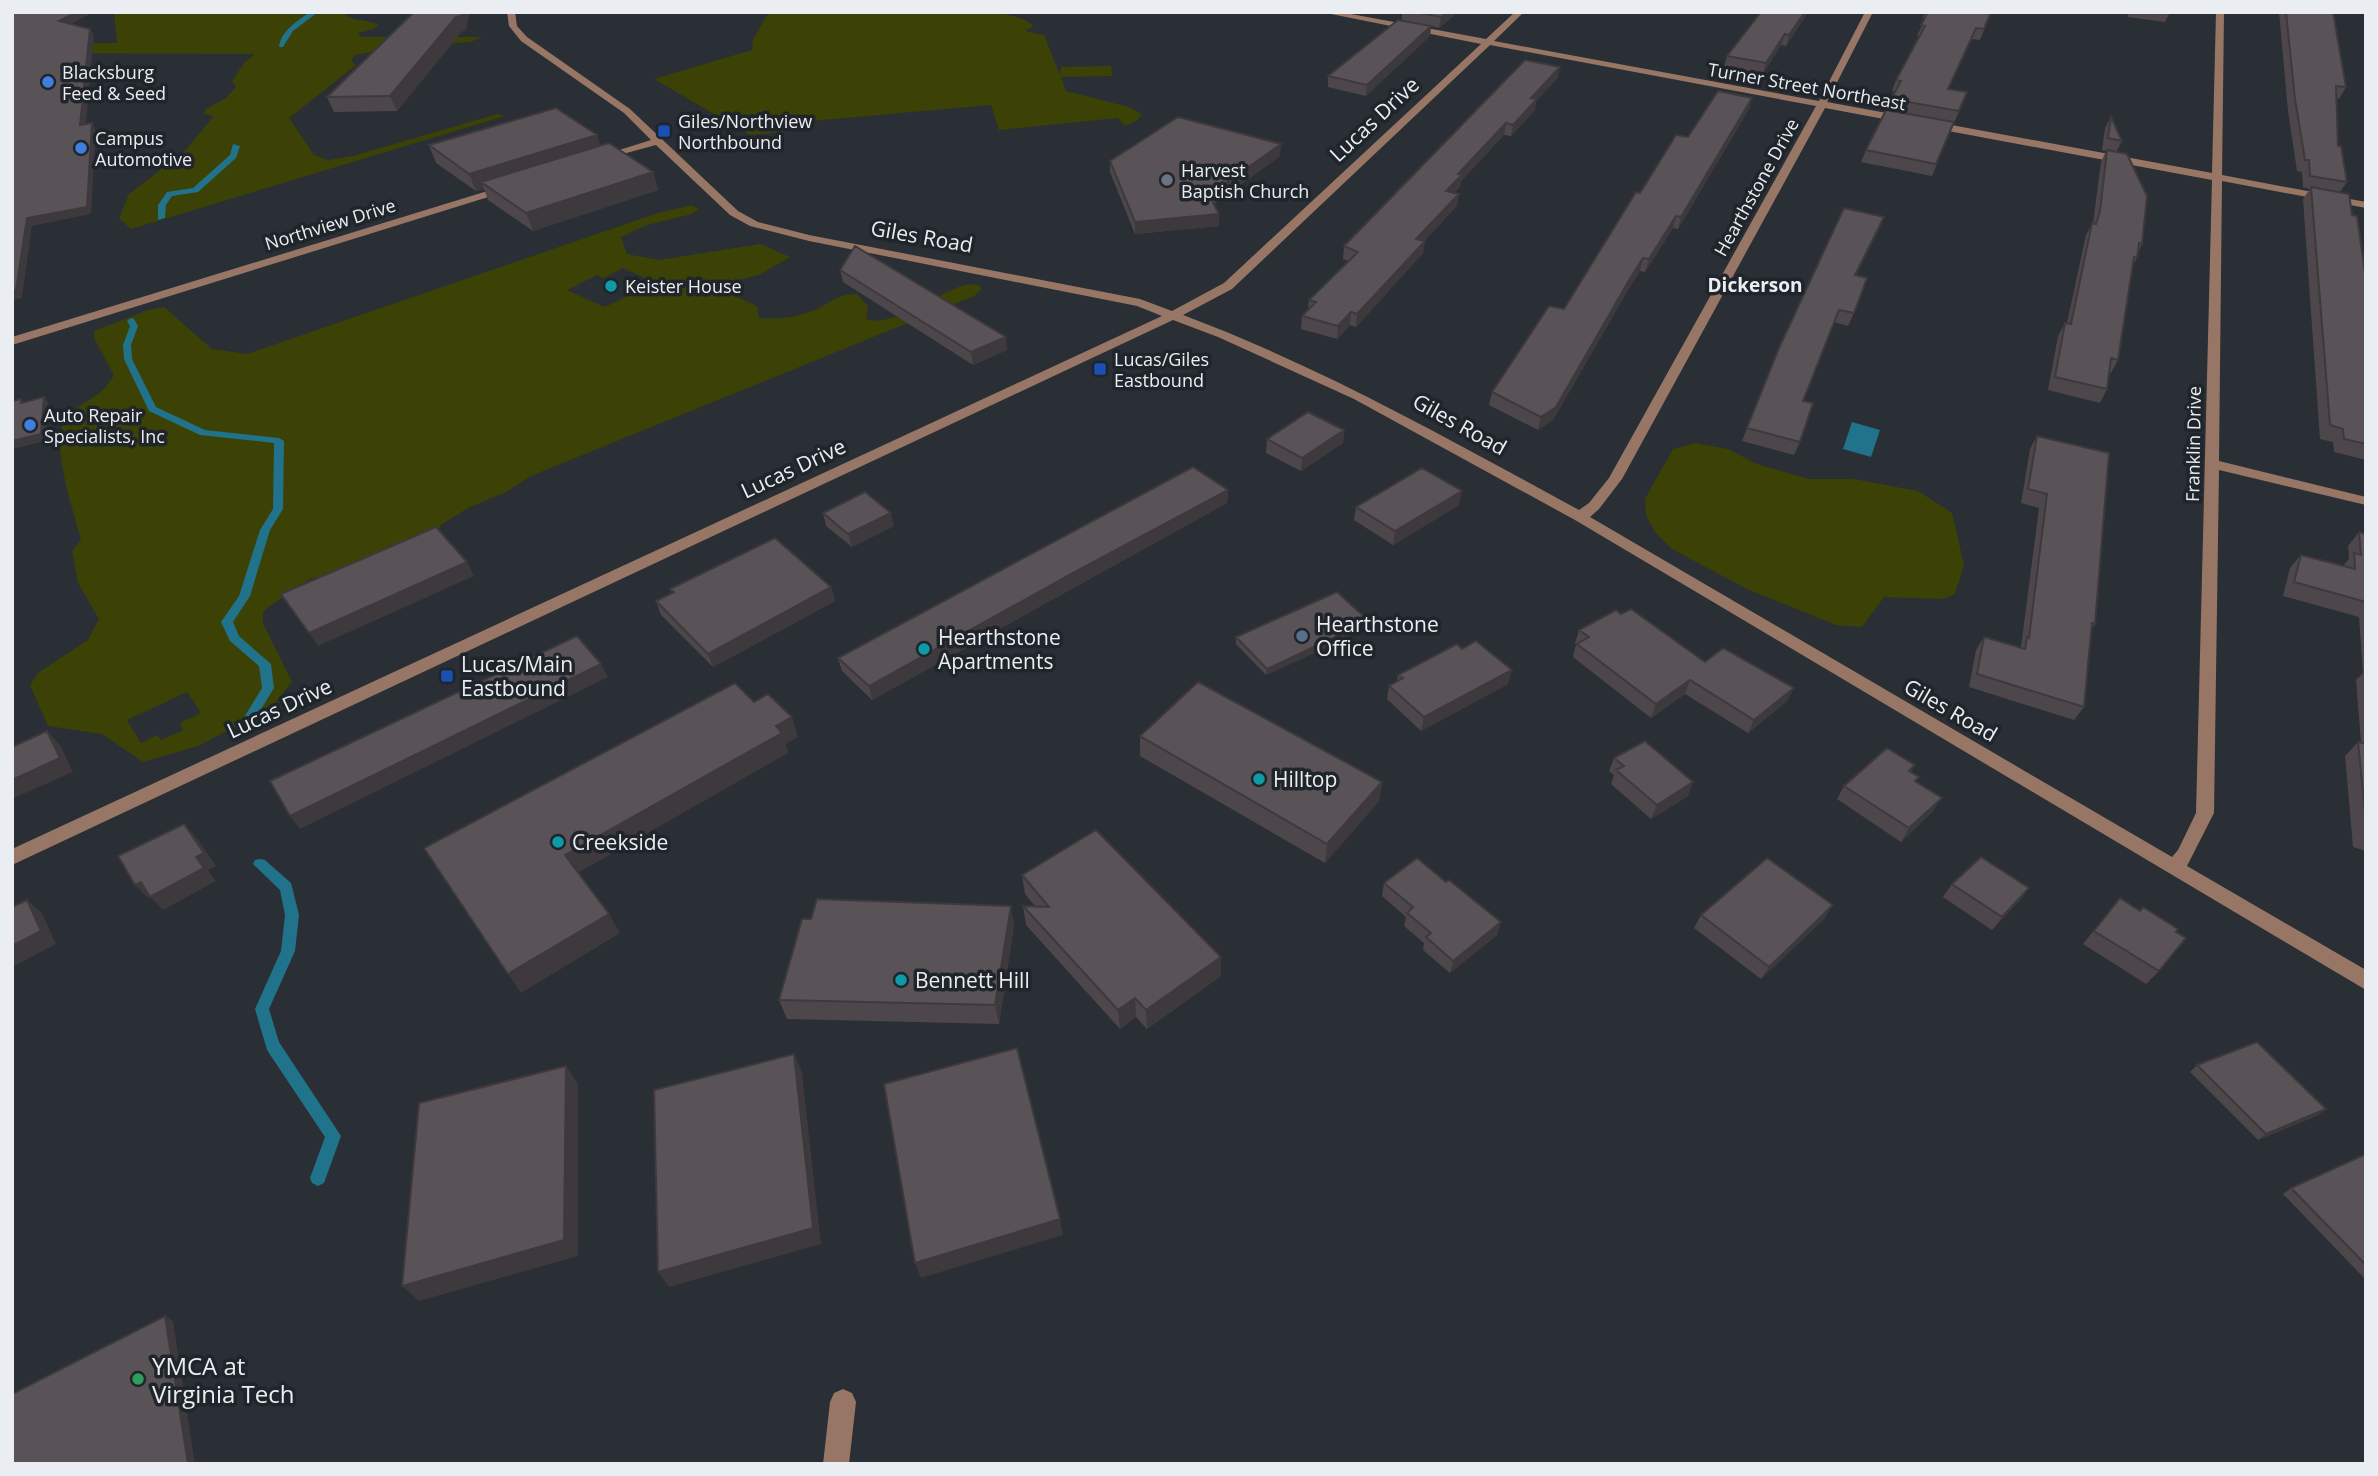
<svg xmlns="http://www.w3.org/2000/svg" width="2378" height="1476" viewBox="0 0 2378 1476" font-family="'Open Sans',sans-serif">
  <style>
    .green { fill: #3c4106; fill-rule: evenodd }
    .water { fill: #21728b }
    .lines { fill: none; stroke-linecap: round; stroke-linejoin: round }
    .stream { fill: #21728b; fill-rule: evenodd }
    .minor { fill: #977666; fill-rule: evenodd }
    .wall { fill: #4d474b }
    .shaded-wall { fill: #3e393d }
    .building { fill: #595257; stroke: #3e393d; stroke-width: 2 }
    .shop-dot { fill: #3f7fe0; stroke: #1f252a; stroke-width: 2.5 }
    .transit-dot { fill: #1a4fb4; stroke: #1f252a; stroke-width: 2.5 }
    .worship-dot { fill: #6b7280; stroke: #1f252a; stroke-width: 2.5 }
    .culture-dot { fill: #0f9aa8; stroke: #1f252a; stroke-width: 2.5 }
    .service-dot { fill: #5c6f8a; stroke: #1f252a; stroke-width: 2.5 }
    .leisure-dot { fill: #2e9e5b; stroke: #1f252a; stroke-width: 2.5 }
    .labels { text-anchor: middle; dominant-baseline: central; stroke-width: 7; stroke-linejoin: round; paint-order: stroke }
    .far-poi-label { font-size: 18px; fill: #eaeef2; stroke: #1f252a; text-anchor: start }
    .far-street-label { font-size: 18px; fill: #eaeef2; stroke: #1f252a }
    .far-neighbourhood-label { font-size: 19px; font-weight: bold; fill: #eaeef2; stroke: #1f252a }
    .street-label { font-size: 21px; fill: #eaeef2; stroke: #1f252a }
    .poi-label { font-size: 21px; fill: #eaeef2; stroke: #1f252a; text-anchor: start }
    .near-poi-label { font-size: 24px; fill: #eaeef2; stroke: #1f252a; text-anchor: start }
  </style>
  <rect width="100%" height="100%" fill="#292f34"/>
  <path class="green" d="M114 12H341L351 18 379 24 373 29 358 33 361 37H482L471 42 397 47 355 55 351 61 356 65 289 118 314 155 328 160 353 156 497 114 505 116 131 229 119 218 129 194 184 152 214 116 204 114 206 109 226 98 236 87 232 81 245 62 255 54 12 53V43H117Z
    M769 12H995C1008 15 1024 17 1034 26L1025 31 1044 35 1060 75 1061 67 1111 66 1112 76 1061 77 1066 91 1129 107 1142 114 1137 120 1125 126 1118 118 999 130 991 105 800 122 799 130 750 135 654 79 752 50 753 39Z
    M692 205 699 209 692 214 647 225 621 237 627 254 659 260 760 244 790 257 759 275 714 286 710 291 737 297 757 306 759 318C778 320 797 317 815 310 830 303 839 293 857 294L868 306 866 319C902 331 962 269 982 288L974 296 531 476 506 492 468 508 441 525 432 542 356 573 311 578 263 611V623L292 682 271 708 198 746 143 762 102 734 48 726 30 685 39 672 88 640 99 619 78 583 72 551 81 540C74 512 46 435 69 414 87 398 101 398 114 375L94 338V331L148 310 164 307 212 349 247 354 658 213ZM623 268 654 282 605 307 567 290 597 275 604 278ZM187 692 201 713 180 723 183 730 161 740 157 735 141 743 127 720Z
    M1695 443 1728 449 1757 464 1809 479H1854L1918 491 1952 513 1964 565 1955 594 1943 599 1884 597 1862 627 1836 625 1747 589 1672 549 1655 532 1646 515 1645 499 1673 449Z"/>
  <path class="water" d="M1852 422 1880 430 1871 457 1843 449Z"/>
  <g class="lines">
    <path class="stream" d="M310 12H318L293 31 283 47H279C281 31 297 21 310 12Z
      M233 144 240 146 236 158 198 192 172 196 166 205 165 218 158 220V205L167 192 193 188 230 155Z
      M131 318 134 319 138 326 131 345 132 359 156 407 205 430 279 438 284 441 283 509 270 530 250 596 233 622 239 636 271 664 274 688 253 722 249 723 243 719 262 688 259 666 230 641 221 622 239 596 260 530 273 509 274 443 200 435 149 411 124 359 123 345 130 326 127 321Z
      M260 859 265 860 291 883 299 915 295 951 269 1009 279 1042 341 1136 324 1183 318 1186 312 1183 310 1178 325 1137 267 1050 255 1009 281 951 285 915 280 890 253 864 255 860Z"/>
    <path class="minor" d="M507 12H515L517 26 527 37 630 109 738 211 758 222 809 235 1140 299 1172 311 1224 283 1481 44 1321 12H1340L1486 39 1515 12H1524L1494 41 1819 101 1865 12H1873L1827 102 2212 173 2216 12H2224L2222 175 2366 202V208L2222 181 2219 461 2366 497V505L2219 470 2214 813 2187 866 2366 970V990L1575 520 1354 399 1218 337 1173 320 12 865V849L1162 316 1137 306 809 241 750 226 730 215 656 145 597 161V157L651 140 624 113 521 41 509 26ZM1490 45 1816 106 1609 478 1589 503 1579 510C1450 440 1322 367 1183 315L1232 289ZM1825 108 2212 180 2196 813 2178 850 2172 857 1590 517 1599 509 1622 479Z
      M507 185 511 186V190L12 345V337Z
      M843 1389 852 1393 856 1402 849 1464H823L830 1402 834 1393Z"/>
  </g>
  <path class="wall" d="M414 12 466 30 462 31 397 111 334 112 327 97Z
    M1402 12H1458L1439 28 1431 26 1430 36 1366 96 1328 87V76L1402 21Z
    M1808 12 1786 46 1781 45 1763 74 1724 67 1727 56Z
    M1925 12H1991L1980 40 1972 39 1948 89 1967 92 1932 176 1861 162 1866 150 1887 110 1895 92 1892 91 1896 80 1919 36H1917L1925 19 1923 18Z
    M2128 12H2170L2165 22 2128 17Z
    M2279 12H2333L2346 87 2339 99 2336 98 2338 146 2347 182 2340 192 2352 215 2366 280V460L2334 452 2333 442 2320 439 2303 199 2310 189 2303 187 2302 172 2297 171 2288 111Z
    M1558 78 1536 101 1535 110 1511 136 1504 135 1461 181 1460 187 1454 193 1457 206 1424 241 1423 253 1356 327 1350 325 1337 339 1301 329 1302 316 1308 310 1309 300 1349 261 1343 259 1344 246Z
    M1752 98 1749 109 1678 229 1673 228 1645 272 1640 271 1625 295 1553 420 1538 430 1489 405 1492 392 1564 309 1688 137Z
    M2111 117 2122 141 2116 152 2142 244 2138 253 2137 258 2133 265 2118 360 2111 373 2109 372 2107 389 2100 403 2048 390 2058 336 2065 323H2067L2086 235 2093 223 2101 162 2106 151 2102 150 2105 128Z
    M429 145 601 146 653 172 658 190 533 231 488 200 484 189 476 191 436 163Z
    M1280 156 1214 204 1219 226 1135 234 1110 172V161Z
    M1879 230 1856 275 1854 313 1848 326 1834 322 1803 401 1800 442 1794 455 1742 441 1747 428Z
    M840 270 1007 350 973 365 843 282Z
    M1344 430 1343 443 1301 471 1266 453 1267 439Z
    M2037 436 2095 624 2092 628 2084 707 2074 720 1969 687 1976 650 1984 637 2020 648 2021 647 2039 508 2021 503 2030 449Z
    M1228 490 1227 503 1075 587 872 700 842 671 838 658Z
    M1459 505 1393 545 1354 520 1356 507Z
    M823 513 894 526 852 547 826 526Z
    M2359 532 2366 534V851L2353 847 2345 756 2358 742 2361 743 2356 680 2363 673 2359 617 2283 596 2290 568 2301 555 2343 566 2349 559 2348 546Z
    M831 587 835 601 713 667 661 615 656 601 672 593 670 589Z
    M1621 614 1705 662 1794 688 1787 701 1748 733 1685 694 1651 718 1573 657 1576 644 1575 643 1579 630Z
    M1369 621 1368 628 1266 675 1236 644V637Z
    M1398 675 1508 684 1421 731 1387 699 1389 686 1397 681Z
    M1140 736 1382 782 1379 801 1325 863 1140 756Z
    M1614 758 1688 796 1651 819 1611 784 1614 775 1609 771Z
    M1915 765 1911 772 1933 811 1901 842 1837 799 1844 786Z
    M1022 875 1221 957V976L1147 1029 1136 1017 1120 1029 1026 925 1023 906H1035L1025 894Z
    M1446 882 1501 922 1497 935 1450 973 1423 950 1424 943 1404 926 1406 917 1382 896 1384 883Z
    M1952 884 2029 888 2019 901 1992 930 1943 897Z
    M2120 898 2140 911 2143 907 2176 932 2159 971 2146 984 2083 944Z
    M1701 915 1825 918 1761 979 1694 928Z
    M811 919 1014 925 999 1024 787 1019 779 1000Z
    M2197 1065 2326 1109 2318 1115 2258 1140 2190 1072Z
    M2366 1154V1280L2283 1194 2291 1188Z"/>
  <path class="shaded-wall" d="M77 12H94L63 28 59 21Z
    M462 12H470L466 30 462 31 397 111 390 96 456 17Z
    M1447 12H1458L1439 28 1441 17Z
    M1805 12H1808L1786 46 1789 35Z
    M1431 26 1430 36 1366 96 1367 85Z
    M90 29 94 35 85 133 80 125Z
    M1785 34 1781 45 1763 74 1766 63Z
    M1560 67 1558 78 1536 101 1535 110 1511 136 1513 125 1531 98Z
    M1752 98 1749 109 1678 229 1681 217Z
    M92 123 96 131 91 214 32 226 22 298 12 300V291L27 218Z
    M1506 123 1504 135 1461 181 1460 187 1444 203 1446 191 1458 174Z
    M597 135 603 152 481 182 484 189 476 191 469 174Z
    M1281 144 1280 156 1209 207V195Z
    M653 172 658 190 533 231 526 213Z
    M1459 194 1457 206 1414 251 1416 239Z
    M1219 214V226L1135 234V222Z
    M1676 216 1673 228 1645 272 1649 259Z
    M1884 217 1879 230 1850 287 1855 275Z
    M1425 241 1423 253 1356 327 1357 314Z
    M1643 258 1640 271 1625 295 1553 420 1538 430 1541 417Z
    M1351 312 1350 325 1337 339 1338 326Z
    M1006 337 1007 350 973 365 971 352Z
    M44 397 49 404 46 441 12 449V441Z
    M1344 430 1343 443 1301 471 1302 458Z
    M1228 490 1227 503 1075 587 872 700 869 686 1073 573Z
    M1462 491 1459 505 1393 545 1395 531Z
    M891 513 894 526 852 547 848 534Z
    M467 562 474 576 318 646 309 633Z
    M831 587 835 601 713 667 708 654Z
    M1369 621 1368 628 1266 675 1267 669Z
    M601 664 608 677 300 829 290 816Z
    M1512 670 1508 684 1421 731 1424 717Z
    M1690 680 1685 694 1651 718 1656 704Z
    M1794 688 1787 701 1748 733 1754 720Z
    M792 717 798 737 786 744 788 753 576 874 565 855Z
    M47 731 60 745 73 772 12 799V780Z
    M1382 782 1379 801 1325 863 1327 844Z
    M1693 782 1688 796 1651 819 1657 805Z
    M1942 798 1933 811 1901 842 1909 828Z
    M184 824 196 837 216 866 208 870 216 881 163 910 150 897Z
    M141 882 154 895 148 898 135 885Z
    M2029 888 2019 901 1992 930 2002 917Z
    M27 900 42 913 56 944 12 967V946Z
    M1833 905 1825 918 1761 979 1769 967Z
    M1011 906 1014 925 999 1024 995 1005Z
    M609 914 620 933 521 993 508 974Z
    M1501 922 1497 935 1450 973 1453 961Z
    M1221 957V976L1147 1029 1146 1010Z
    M1135 998 1136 1017 1120 1029 1118 1010Z
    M794 1054 802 1072 821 1244 669 1287 658 1272Z
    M566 1066 578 1084V1256L419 1301 402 1286Z
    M2326 1109 2318 1115 2258 1140 2266 1134Z
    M1060 1219 1063 1235 921 1278 915 1263Z
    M165 1316 173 1321 195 1464H188Z"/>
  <path class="building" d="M12 12H77L59 21 90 29 80 125 92 123 87 207 27 218 16 290 12 291Z
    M414 12H462L461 16 456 17 390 96 327 97Z
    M1414 12H1447L1441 17Z
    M1761 12H1805L1789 35 1785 34 1766 63 1727 56Z
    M1928 12H1991L1984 29 1976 28 1948 89 1967 92 1959 111 1891 99 1901 81 1896 80 1925 26 1921 25Z
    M2286 12H2333L2346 87 2336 86 2338 146H2341L2347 182 2310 176 2309 160H2305L2295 99Z
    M1398 20 1431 26 1367 85 1328 76Z
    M1525 60 1560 67 1531 98 1537 99 1513 125 1506 123 1458 174 1462 175 1446 191 1459 194 1416 239 1425 241 1357 314 1351 312 1338 326 1302 316 1316 302 1309 300 1358 252 1344 246Z
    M1718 91 1752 98 1681 217 1676 216 1649 259 1643 258 1628 282 1556 407 1541 417 1492 392 1549 306 1564 309 1636 192 1640 193 1676 135 1688 137Z
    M556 108 597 135 469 174 429 145Z
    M1886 110 1954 122 1936 164 1866 150Z
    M1178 117 1281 144 1209 195 1219 214 1135 222 1110 161Z
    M2111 117 2122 141 2108 138Z
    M609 143 653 172 526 213 481 182Z
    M2107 150 2127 154 2147 196 2142 244 2139 243 2137 258 2134 257 2118 360 2111 358 2107 389 2055 377 2065 323 2071 324 2092 223 2096 224 2100 211Z
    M2311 187 2349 194 2352 215 2357 216 2366 280V444L2344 439 2343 429 2330 425Z
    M1844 208 1884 217 1855 275 1867 278 1854 313 1839 310 1803 401 1813 403 1800 442 1747 428 1779 348Z
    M855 246 1006 337 971 352 840 270Z
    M44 397 41 434 12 441V401L21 399V403Z
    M1308 412 1344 430 1302 458 1267 439Z
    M2037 436 2109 453 2095 624 2092 623 2084 707 1977 674 1984 637 2025 649 2027 637 2029 638 2047 494 2028 489Z
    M1193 467 1228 490 1073 573 869 686 838 658Z
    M1422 468 1462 491 1395 531 1356 507Z
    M865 492 891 513 848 534 823 513Z
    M436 527 467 562 309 633 281 594Z
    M2359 532 2366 534V602L2294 582 2301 555 2355 569 2354 553 2361 555Z
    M775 538 831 587 708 654 656 601 674 592 670 589Z
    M1337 592 1369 621 1267 669 1236 637Z
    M1631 609 1705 662 1723 648 1794 688 1754 720 1690 680 1656 704 1577 644 1589 637 1579 630 1616 610 1621 614Z
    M577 636 601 664 290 816 270 781Z
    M1476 641 1512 670 1424 717 1389 686 1403 678 1398 675 1457 644 1462 649Z
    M1198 682 1382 782 1327 844 1140 736Z
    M735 683 754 702 768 694 792 717 776 726 782 733 565 855 609 914 508 974 424 848Z
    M47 731 60 758 12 780V747Z
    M1645 741 1693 782 1657 805 1616 770 1624 766 1614 758Z
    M2358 742 2366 744V823Z
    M1887 748 1915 765 1909 771 1919 777 1915 781 1942 798 1909 828 1844 786Z
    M184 824 204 853 196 857 204 868 150 897 141 882 135 885 118 856Z
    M1096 830 1221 957 1146 1010 1135 998 1118 1010 1023 906 1049 907 1022 875Z
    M1981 857 2029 888 2002 917 1952 884Z
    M1417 858 1446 882 1449 880 1501 922 1453 961 1426 937 1431 933 1407 913 1413 907 1384 883Z
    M1767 858 1833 905 1769 967 1701 915Z
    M2120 898 2140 911 2143 907 2178 929 2176 932 2186 938 2159 971 2094 931Z
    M817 899 1011 906 995 1005 779 1000 802 919H811Z
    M27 900 41 931 12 946V907Z
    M2257 1042 2326 1109 2266 1134 2197 1065Z
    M1017 1048 1060 1219 915 1263 884 1084Z
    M794 1054 813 1228 658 1272 654 1090Z
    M566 1066 564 1240 402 1286 419 1103Z
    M2366 1154V1265L2291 1188Z
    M165 1316 188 1464H12V1394Z"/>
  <g class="shop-dot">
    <circle cx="48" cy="82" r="7"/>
    <circle cx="81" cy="148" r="7"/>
    <circle cx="30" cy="425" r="7"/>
  </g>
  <g class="transit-dot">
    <rect x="657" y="124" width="14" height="14" rx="3.5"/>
    <rect x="1093" y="362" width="14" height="14" rx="3.5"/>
    <rect x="440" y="669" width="14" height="14" rx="3.5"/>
  </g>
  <circle class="worship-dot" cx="1167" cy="180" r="7"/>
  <g class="culture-dot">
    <circle cx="611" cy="286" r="7"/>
    <circle cx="924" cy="649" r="7"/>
    <circle cx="1259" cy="779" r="7"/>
    <circle cx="558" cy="842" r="7"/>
    <circle cx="901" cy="980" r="7"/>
  </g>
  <circle class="service-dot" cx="1302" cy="636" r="7"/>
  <circle class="leisure-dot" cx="138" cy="1379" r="7"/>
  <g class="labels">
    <g class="far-poi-label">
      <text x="62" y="72">Blacksburg<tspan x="62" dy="21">Feed &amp; Seed</tspan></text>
      <text x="678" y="121">Giles/Northview<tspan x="678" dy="21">Northbound</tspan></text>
      <text x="95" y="138">Campus<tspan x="95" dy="21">Automotive</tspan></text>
      <text x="1181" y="170">Harvest<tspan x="1181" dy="21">Baptish Church</tspan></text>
      <text x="625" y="286">Keister House</text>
      <text x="1114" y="359">Lucas/Giles<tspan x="1114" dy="21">Eastbound</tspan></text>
      <text x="44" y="415">Auto Repair<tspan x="44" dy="21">Specialists, Inc</tspan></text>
    </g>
    <g class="far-street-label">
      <text transform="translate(1807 86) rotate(10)">Turner Street Northeast</text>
      <text transform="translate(1756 187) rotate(-61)">Hearthstone Drive</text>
      <text transform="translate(330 224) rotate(-17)">Northview Drive</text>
      <text transform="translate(2193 444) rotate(-89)">Franklin Drive</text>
    </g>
    <g class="far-neighbourhood-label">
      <text x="1755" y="285">Dickerson</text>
    </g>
    <g class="street-label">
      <text transform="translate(1374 119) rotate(-43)">Lucas Drive</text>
      <text transform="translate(922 236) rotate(10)">Giles Road</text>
      <text transform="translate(1460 424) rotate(29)">Giles Road</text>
      <text transform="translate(793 468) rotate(-25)">Lucas Drive</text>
      <text transform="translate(279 708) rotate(-25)">Lucas Drive</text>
      <text transform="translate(1951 710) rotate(30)">Giles Road</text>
    </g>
    <g class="poi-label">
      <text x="1316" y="624">Hearthstone<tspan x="1316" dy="24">Office</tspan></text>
      <text x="938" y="637">Hearthstone<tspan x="938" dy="24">Apartments</tspan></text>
      <text x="461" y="664">Lucas/Main<tspan x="461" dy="24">Eastbound</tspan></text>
      <text x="1273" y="779">Hilltop</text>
      <text x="572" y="842">Creekside</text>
      <text x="915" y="980">Bennett Hill</text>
    </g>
    <g class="near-poi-label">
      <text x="152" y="1365">YMCA at<tspan x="152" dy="28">Virginia Tech</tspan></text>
    </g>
  </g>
  <rect width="2378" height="1476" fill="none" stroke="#eaeef2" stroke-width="28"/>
</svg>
